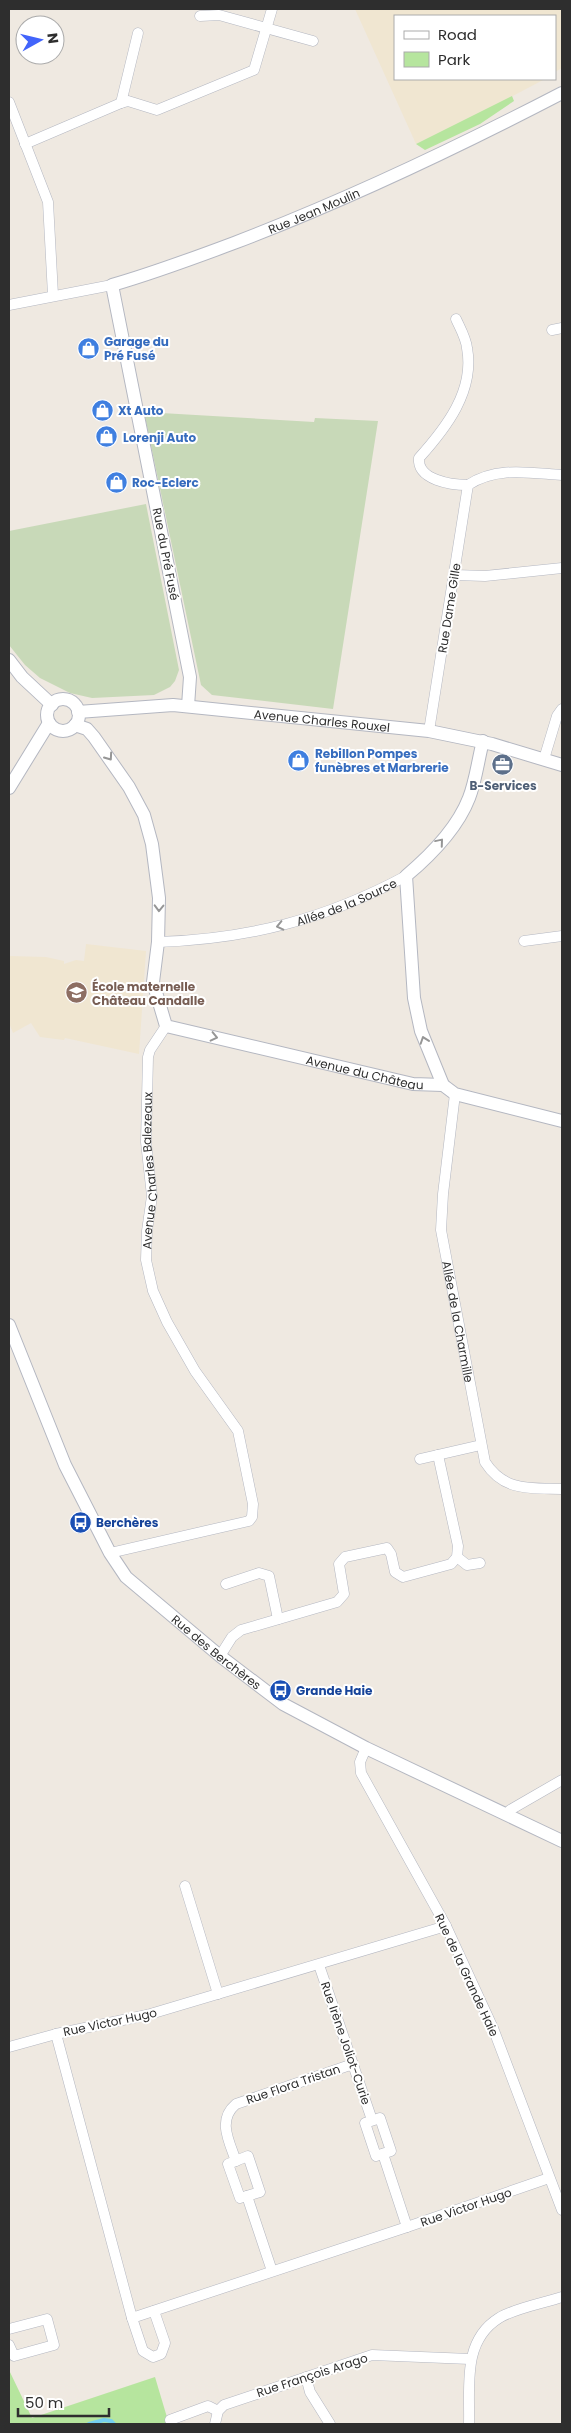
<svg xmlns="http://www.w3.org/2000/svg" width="571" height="2433" viewBox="0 0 571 2433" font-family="Poppins,sans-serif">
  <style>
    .education { fill: #f0e6d1 }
    .green { fill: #b6e59e }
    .cemetery { fill: #c8d9b8 }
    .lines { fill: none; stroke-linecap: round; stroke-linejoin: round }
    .stream { stroke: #75cff0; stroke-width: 4 }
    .minor-casing { stroke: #b4b7c1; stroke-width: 11 }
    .tertiary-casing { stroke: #b4b7c1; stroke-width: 14 }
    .minor { stroke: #fff; stroke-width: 10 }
    .tertiary { stroke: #fff; stroke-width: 12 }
    .oneway { stroke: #969696 }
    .labels { text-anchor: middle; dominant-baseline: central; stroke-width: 4; stroke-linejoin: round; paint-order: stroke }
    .street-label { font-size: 12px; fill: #2e2e2e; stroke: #fff }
    .shop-label { font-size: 12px; font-weight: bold; fill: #366cbe; stroke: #fff; text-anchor: start }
    .service-label { font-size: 12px; font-weight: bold; fill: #4e5e75; stroke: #fff }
    .education-label { font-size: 12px; font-weight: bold; fill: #785e54; stroke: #fff; text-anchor: start }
    .transit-label { font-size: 12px; font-weight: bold; fill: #164399; stroke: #fff; text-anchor: start }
  </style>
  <rect width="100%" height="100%" fill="#efe9e1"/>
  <path class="education" d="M355 9H562V68L555 72V16H395V79H545L467 120 416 144Z
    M86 944 146 951 139 1054 65 1038 64 1040 40 1037 31 1023 13 1033 9 1023V956L46 957 64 961V964L76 960 84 961Z"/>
  <path class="green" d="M512 96 514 101 480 124 425 150 416 144Z
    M9 2370 32 2418 155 2377 169 2424H9Z"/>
  <path class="cemetery" d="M144 412 314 422 315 418 378 421 333 709 212 695 201 685Z
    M146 504 179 670 175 681 170 687 154 695 92 698 70 693 40 678 25 665 9 645V531Z"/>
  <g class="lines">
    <path class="stream" d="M89 2424 104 2420 111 2421 114 2424"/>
    <defs>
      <g id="minor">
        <path d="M200 16 219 15 313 41"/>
        <path d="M9 102 48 202 53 295"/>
        <path d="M121 103 138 33"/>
        <path d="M25 144 121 103 128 101 157 110 254 70 272 9"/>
        <path d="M9 305 112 285"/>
        <path d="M456 319C460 328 466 338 467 348 475 391 446 428 419 458 417 480 451 485 468 485"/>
        <path d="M552 330 562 328"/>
        <path d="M468 485C497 466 530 473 562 475"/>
        <path d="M455 575 485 576 562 568"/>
        <path d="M429 731 468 485"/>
        <path d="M544 759 557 716 562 709"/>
        <path d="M524 941 562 936"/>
        <path id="s1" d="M158 942C249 939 326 919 406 876"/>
        <path id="s2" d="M455 1094 443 1194 441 1230 485 1462C504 1492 531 1488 562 1489"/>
        <path d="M420 1459 481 1445"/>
        <path id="s3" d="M110 1553 249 1521 252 1517 253 1504 238 1431 195 1371 167 1322 153 1291 146 1260 147 1231 152 1196 146 1142 148 1057 150 1050 166 1026"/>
        <path d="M457 1557 467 1565 480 1563"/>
        <path d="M226 1584 259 1573 269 1576 278 1619"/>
        <path d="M220 1656 232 1637 241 1630 337 1602 344 1594 339 1564 345 1557 387 1548 391 1554 395 1572 403 1577 451 1564 457 1557 458 1546 438 1455"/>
        <path d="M366 1748 360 1762 361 1773 446 1926 493 2028 562 2210"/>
        <path d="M508 1814 510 1810 562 1780"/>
        <path d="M185 1886 218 1994"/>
        <path d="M446 1926 147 2015 56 2034 132 2318 407 2227 549 2178"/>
        <path d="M319 1965 372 2120"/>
        <path d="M9 2047 56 2034"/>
        <path d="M380 2118 391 2151 376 2156 365 2123Z"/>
        <path d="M383 2154 407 2227"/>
        <path d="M248 2156 260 2192 240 2198 228 2164Z"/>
        <path d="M236 2161C229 2141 217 2120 236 2104L353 2064"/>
        <path d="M247 2196 272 2271"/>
        <path d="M132 2318 143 2351 153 2357 161 2354 165 2343 154 2311"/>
        <path d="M9 2329 47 2319 54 2345 14 2356 9 2345"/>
        <path d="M306 2377 310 2392 330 2424"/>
        <path d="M170 2420 208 2406 218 2411"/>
        <path d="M215 2424 218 2411 224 2405 372 2355 470 2359"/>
        <path d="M469 2424C470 2386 462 2341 499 2318 515 2308 544 2303 562 2297"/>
      </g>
      <g id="tertiary">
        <path d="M9 660 22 677 52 705"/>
        <circle cx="63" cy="715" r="16"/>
        <path id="s4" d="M188 706 190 677 112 285C154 273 194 258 234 243 347 200 456 148 562 93"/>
        <path id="s5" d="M78 712 173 705 429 731 492 744 562 765"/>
        <path id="s6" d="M75 725 87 729 94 737 129 787 144 815 152 844 159 898 158 942 153 982 166 1026 413 1084 443 1085 455 1094 562 1121"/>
        <path d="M9 788 49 723"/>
        <path d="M443 1085 421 1031 414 998 406 876C431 855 457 829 469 798 476 780 478 760 483 741"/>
        <path id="s7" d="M9 1325 65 1465 110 1553 126 1577 220 1656 283 1704 366 1748 562 1841"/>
      </g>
    </defs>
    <use href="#minor" class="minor-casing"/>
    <use href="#tertiary" class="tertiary-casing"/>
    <use href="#minor" class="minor"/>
    <use href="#tertiary" class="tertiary"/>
  </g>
  <defs><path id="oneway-chevron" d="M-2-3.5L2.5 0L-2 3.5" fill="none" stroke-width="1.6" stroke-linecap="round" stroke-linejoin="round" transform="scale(1.25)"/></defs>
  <g class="oneway">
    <use href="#oneway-chevron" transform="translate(109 757) rotate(55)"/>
    <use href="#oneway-chevron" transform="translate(440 842) rotate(-50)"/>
    <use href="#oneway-chevron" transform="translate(159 908) rotate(91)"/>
    <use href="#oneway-chevron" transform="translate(280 926) rotate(167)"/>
    <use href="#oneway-chevron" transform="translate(214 1037) rotate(13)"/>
    <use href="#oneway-chevron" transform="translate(424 1040) rotate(-109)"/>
  </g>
  <defs>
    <symbol id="shop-disc" viewBox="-11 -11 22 22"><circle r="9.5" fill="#3f7fe0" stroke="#fff"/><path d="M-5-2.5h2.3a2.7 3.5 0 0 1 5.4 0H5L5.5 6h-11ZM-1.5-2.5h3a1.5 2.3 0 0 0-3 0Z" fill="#fff"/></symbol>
    <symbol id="office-disc" viewBox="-11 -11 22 22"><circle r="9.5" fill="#5c6f8a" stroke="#fff"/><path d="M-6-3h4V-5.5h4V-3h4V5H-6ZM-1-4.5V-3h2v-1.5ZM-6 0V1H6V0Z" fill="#fff"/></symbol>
    <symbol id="school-disc" viewBox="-11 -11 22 22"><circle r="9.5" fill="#8d6e63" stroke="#fff"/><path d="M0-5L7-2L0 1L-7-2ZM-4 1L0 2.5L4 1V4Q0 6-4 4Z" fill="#fff"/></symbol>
    <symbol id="bus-disc" viewBox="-11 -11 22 22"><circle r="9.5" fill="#1a4fb4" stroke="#fff"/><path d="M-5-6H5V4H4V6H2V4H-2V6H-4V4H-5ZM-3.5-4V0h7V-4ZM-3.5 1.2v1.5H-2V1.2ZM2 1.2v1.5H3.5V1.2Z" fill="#fff"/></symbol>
  </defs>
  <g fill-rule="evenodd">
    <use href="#shop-disc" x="76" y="336" width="25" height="25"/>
    <use href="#shop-disc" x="90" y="398" width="25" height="25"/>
    <use href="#shop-disc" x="94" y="424" width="25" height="25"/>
    <use href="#shop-disc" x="104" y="470" width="25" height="25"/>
    <use href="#shop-disc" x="286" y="748" width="25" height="25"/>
    <use href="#office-disc" x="490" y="752" width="25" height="25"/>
    <use href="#school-disc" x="64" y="980" width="25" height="25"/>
    <use href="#bus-disc" x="68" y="1510" width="25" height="25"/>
    <use href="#bus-disc" x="268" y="1678" width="25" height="25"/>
  </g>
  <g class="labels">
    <g class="street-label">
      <text stroke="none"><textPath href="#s4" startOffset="644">Rue Jean Moulin</textPath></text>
      <text transform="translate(166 554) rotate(79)">Rue du Pré Fusé</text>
      <text transform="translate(449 608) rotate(-81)">Rue Dame Gille</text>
      <text stroke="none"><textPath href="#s5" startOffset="245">Avenue Charles Rouxel</textPath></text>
      <text stroke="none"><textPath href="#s1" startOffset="194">Allée de la Source</textPath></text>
      <text stroke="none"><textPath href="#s6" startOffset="535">Avenue du Château</textPath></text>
      <text stroke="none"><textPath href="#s3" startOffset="521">Avenue Charles Balezeaux</textPath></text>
      <text stroke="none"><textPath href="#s2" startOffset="230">Allée de la Charmille</textPath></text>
      <text stroke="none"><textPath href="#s7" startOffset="396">Rue des Berchères</textPath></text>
      <text transform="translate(467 1975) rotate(65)">Rue de la Grande Haie</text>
      <text transform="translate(110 2022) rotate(-12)">Rue Victor Hugo</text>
      <text transform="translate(346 2043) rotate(71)">Rue Irène Joliot-Curie</text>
      <text transform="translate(293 2084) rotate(-19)">Rue Flora Tristan</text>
      <text transform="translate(466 2207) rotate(-19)">Rue Victor Hugo</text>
      <text transform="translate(312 2375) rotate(-18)">Rue François Arago</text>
    </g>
    <g class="shop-label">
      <text x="104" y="341">Garage du<tspan x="104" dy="14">Pré Fusé</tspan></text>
      <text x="118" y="410">Xt Auto</text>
      <text x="123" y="437">Lorenji Auto</text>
      <text x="132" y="482">Roc-Eclerc</text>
      <text x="315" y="753">Rebillon Pompes<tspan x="315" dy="14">funèbres et Marbrerie</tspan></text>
    </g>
    <g class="service-label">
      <text x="503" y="785">B-Services</text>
    </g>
    <g class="education-label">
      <text x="92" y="986">École maternelle<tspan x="92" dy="14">Château Candalle</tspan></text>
    </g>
    <g class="transit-label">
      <text x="96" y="1522">Berchères</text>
      <text x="296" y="1690">Grande Haie</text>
    </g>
  </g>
  <rect width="571" height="2433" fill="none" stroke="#2e2e2e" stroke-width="20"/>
  <rect x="394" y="15" width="162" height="65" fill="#ffffff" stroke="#ababab"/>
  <rect x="404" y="31" width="25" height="8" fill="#ffffff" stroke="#ababab"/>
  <text x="438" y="40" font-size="15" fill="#2e2e2e">Road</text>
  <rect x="404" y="52" width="25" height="15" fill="#b6e59e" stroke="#ababab"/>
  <text x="438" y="65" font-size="15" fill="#2e2e2e">Park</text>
  <g transform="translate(40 40) rotate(82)"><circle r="24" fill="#ffffff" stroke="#ababab"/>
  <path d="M0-4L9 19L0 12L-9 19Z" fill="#4264fb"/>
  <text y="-8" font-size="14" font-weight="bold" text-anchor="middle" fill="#2e2e2e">N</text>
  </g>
  <path d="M18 2408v8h91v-8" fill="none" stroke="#2e2e2e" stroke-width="2.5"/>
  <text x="25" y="2408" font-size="15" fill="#2e2e2e" stroke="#ffffff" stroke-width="4" paint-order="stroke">50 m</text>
</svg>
